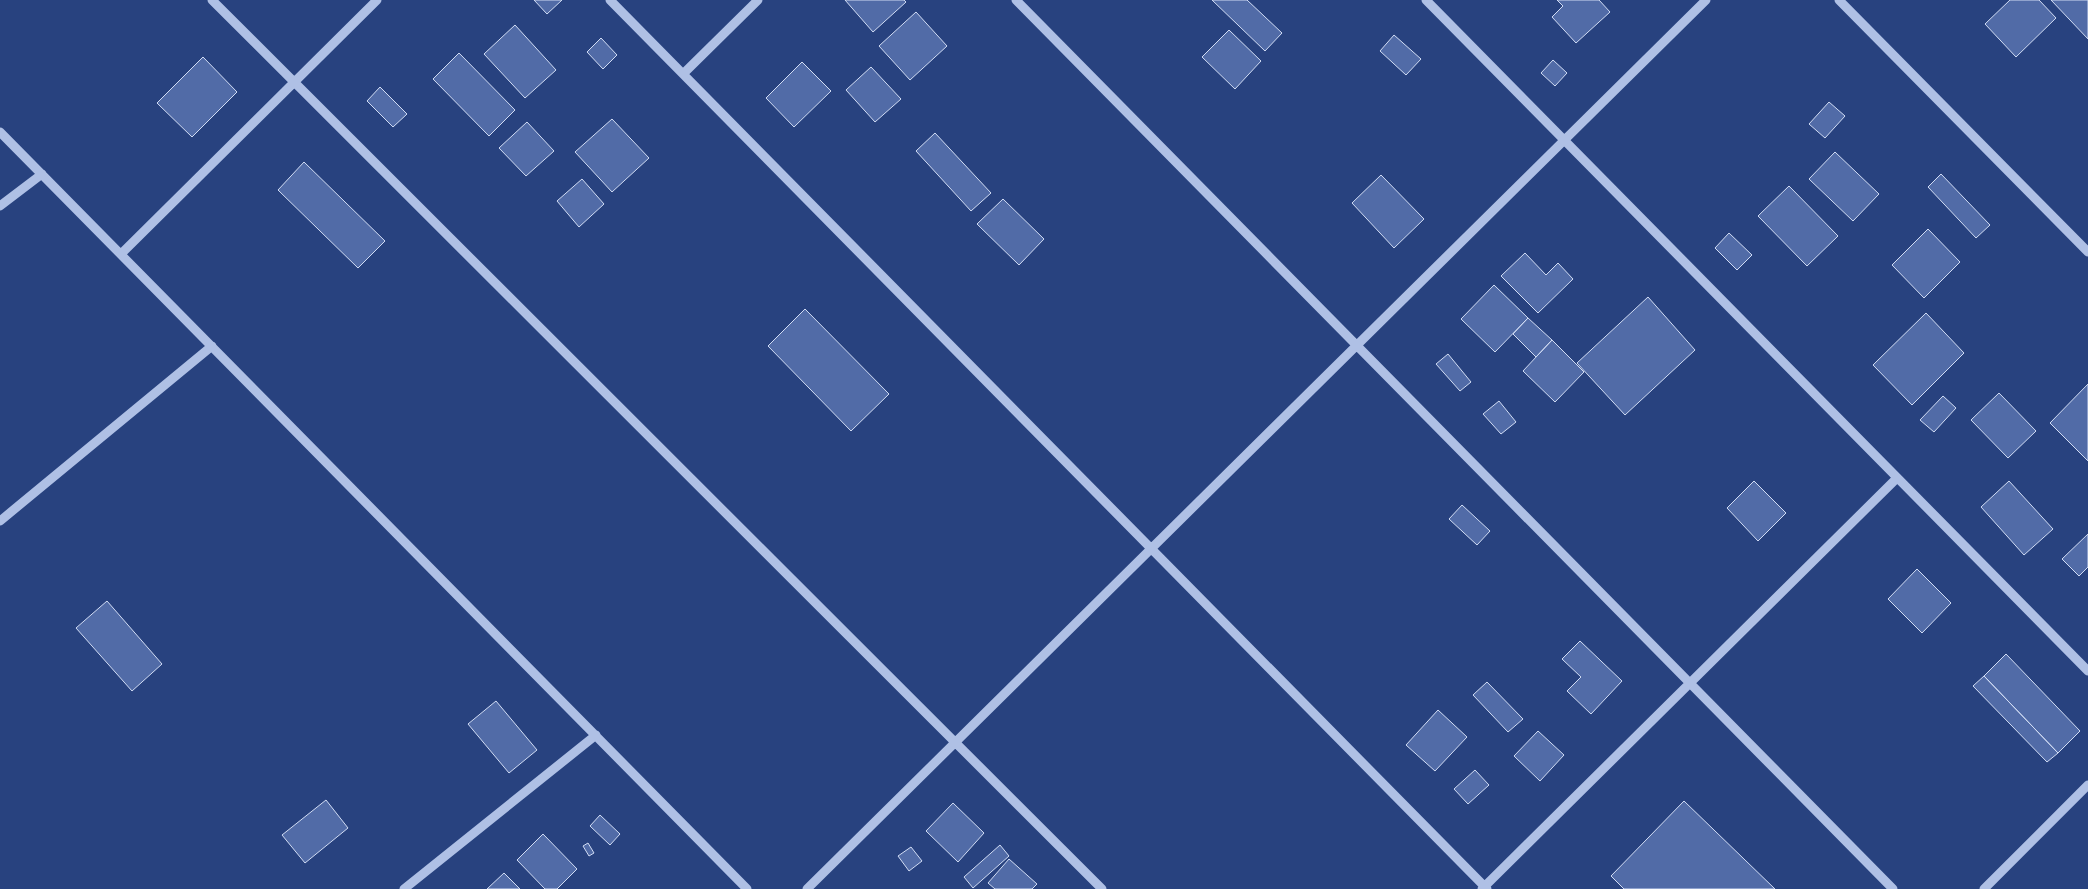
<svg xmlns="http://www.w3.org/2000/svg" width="2088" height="889" viewBox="0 0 2088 889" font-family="'Space Grotesk',sans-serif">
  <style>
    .building { fill: #516ba7; stroke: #d1dcf4 }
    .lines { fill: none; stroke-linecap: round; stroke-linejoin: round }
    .minor { stroke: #afc0e5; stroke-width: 9 }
  </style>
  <rect width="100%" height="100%" fill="#28427f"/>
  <path class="building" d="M534 0H562L547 14Z
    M845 0H904L906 2 873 32Z
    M1212 0H1247L1282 33 1265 51Z
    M1557 0H1599L1610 12 1576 43 1552 17 1563 6Z
    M2010 0H2039L2056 18 2016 57 1985 24Z
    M2051 0H2088V39Z
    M916 12 947 46 910 80 879 46Z
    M515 25 556 70 525 98 484 54Z
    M1229 30 1261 61 1235 89 1202 57Z
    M1394 35 1421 59 1406 75 1380 51Z
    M601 38 617 55 603 69 587 52Z
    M459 53 515 110 489 136 433 79Z
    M203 57 237 92 192 137 157 103Z
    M1553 60 1567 73 1555 86 1541 73Z
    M802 62 831 91 794 127 766 98Z
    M871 67 901 99 875 122 846 90Z
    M380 87 407 114 393 127 367 101Z
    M1829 102 1845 116 1825 138 1809 124Z
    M612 119 649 158 612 192 575 152Z
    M527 122 554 151 526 176 499 148Z
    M935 133 991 193 971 211 916 151Z
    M1835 152 1879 194 1853 221 1809 179Z
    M304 162 385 241 358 268 278 190Z
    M1941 174 1990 225 1976 238 1928 187Z
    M1381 175 1424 219 1394 248 1352 203Z
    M582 179 604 204 579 227 557 201Z
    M1789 186 1838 236 1807 266 1758 216Z
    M1003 199 1044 239 1019 265 977 224Z
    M1928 229 1960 262 1924 298 1892 265Z
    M1729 233 1752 255 1737 270 1715 248Z
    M1525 253 1546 275 1558 263 1573 279 1538 313 1501 276Z
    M1494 285 1528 318 1495 352 1461 319Z
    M1648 297 1695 350 1625 415 1577 363Z
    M805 309 889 394 851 431 768 346Z
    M1926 313 1964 353 1912 405 1873 365Z
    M1528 318 1552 340 1536 357 1513 334Z
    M1552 340 1584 372 1555 402 1523 371Z
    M1448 354 1471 382 1460 391 1436 364Z
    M2088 384V461L2050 423Z
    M1999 393 2036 431 2008 458 1971 420Z
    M1943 396 1956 408 1934 432 1920 420Z
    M1499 401 1516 422 1501 434 1483 414Z
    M1754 481 1786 513 1758 541 1727 508Z
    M2009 481 2053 529 2024 555 1981 507Z
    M1462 505 1490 531 1477 545 1449 519Z
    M2088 534V567L2079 576 2062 559Z
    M1917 569 1951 603 1922 633 1888 599Z
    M107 601 162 664 132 691 76 628Z
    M1580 641 1622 681 1591 714 1567 691 1581 677 1562 659Z
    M2006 654 2080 731 2058 753 1984 676Z
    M1984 676 2058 753 2047 762 1973 686Z
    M1487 682 1523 719 1508 732 1473 695Z
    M496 701 537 750 509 773 468 724Z
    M1438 710 1467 737 1435 771 1406 745Z
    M1538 731 1564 755 1540 781 1514 756Z
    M1475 770 1489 785 1468 804 1454 789Z
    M326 800 348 828 305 863 282 835Z
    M1684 801 1775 889H1624L1611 876Z
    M953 803 984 833 958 862 926 831Z
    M600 815 620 834 610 845 590 826Z
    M543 834 577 869 557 889H545L517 860Z
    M588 843 594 853 589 856 583 846Z
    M1000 845 1009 856 973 888 964 877Z
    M911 847 922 861 909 871 898 856Z
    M1009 859 1037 884 1032 889H995L988 883Z
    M504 873 520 889H487Z"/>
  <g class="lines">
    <path class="minor" d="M212 0 1102 889
      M610 0 1487 889
      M1016 0 1893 889
      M1426 0 2088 671
      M1839 0 2088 252
      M683 74 758 0
      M0 132 747 889
      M0 206 42 174
      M121 254 377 0
      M0 521 212 346
      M404 889 596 735
      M807 889 1706 0
      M1482 889 1897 478
      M1984 889 2088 785"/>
  </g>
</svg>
